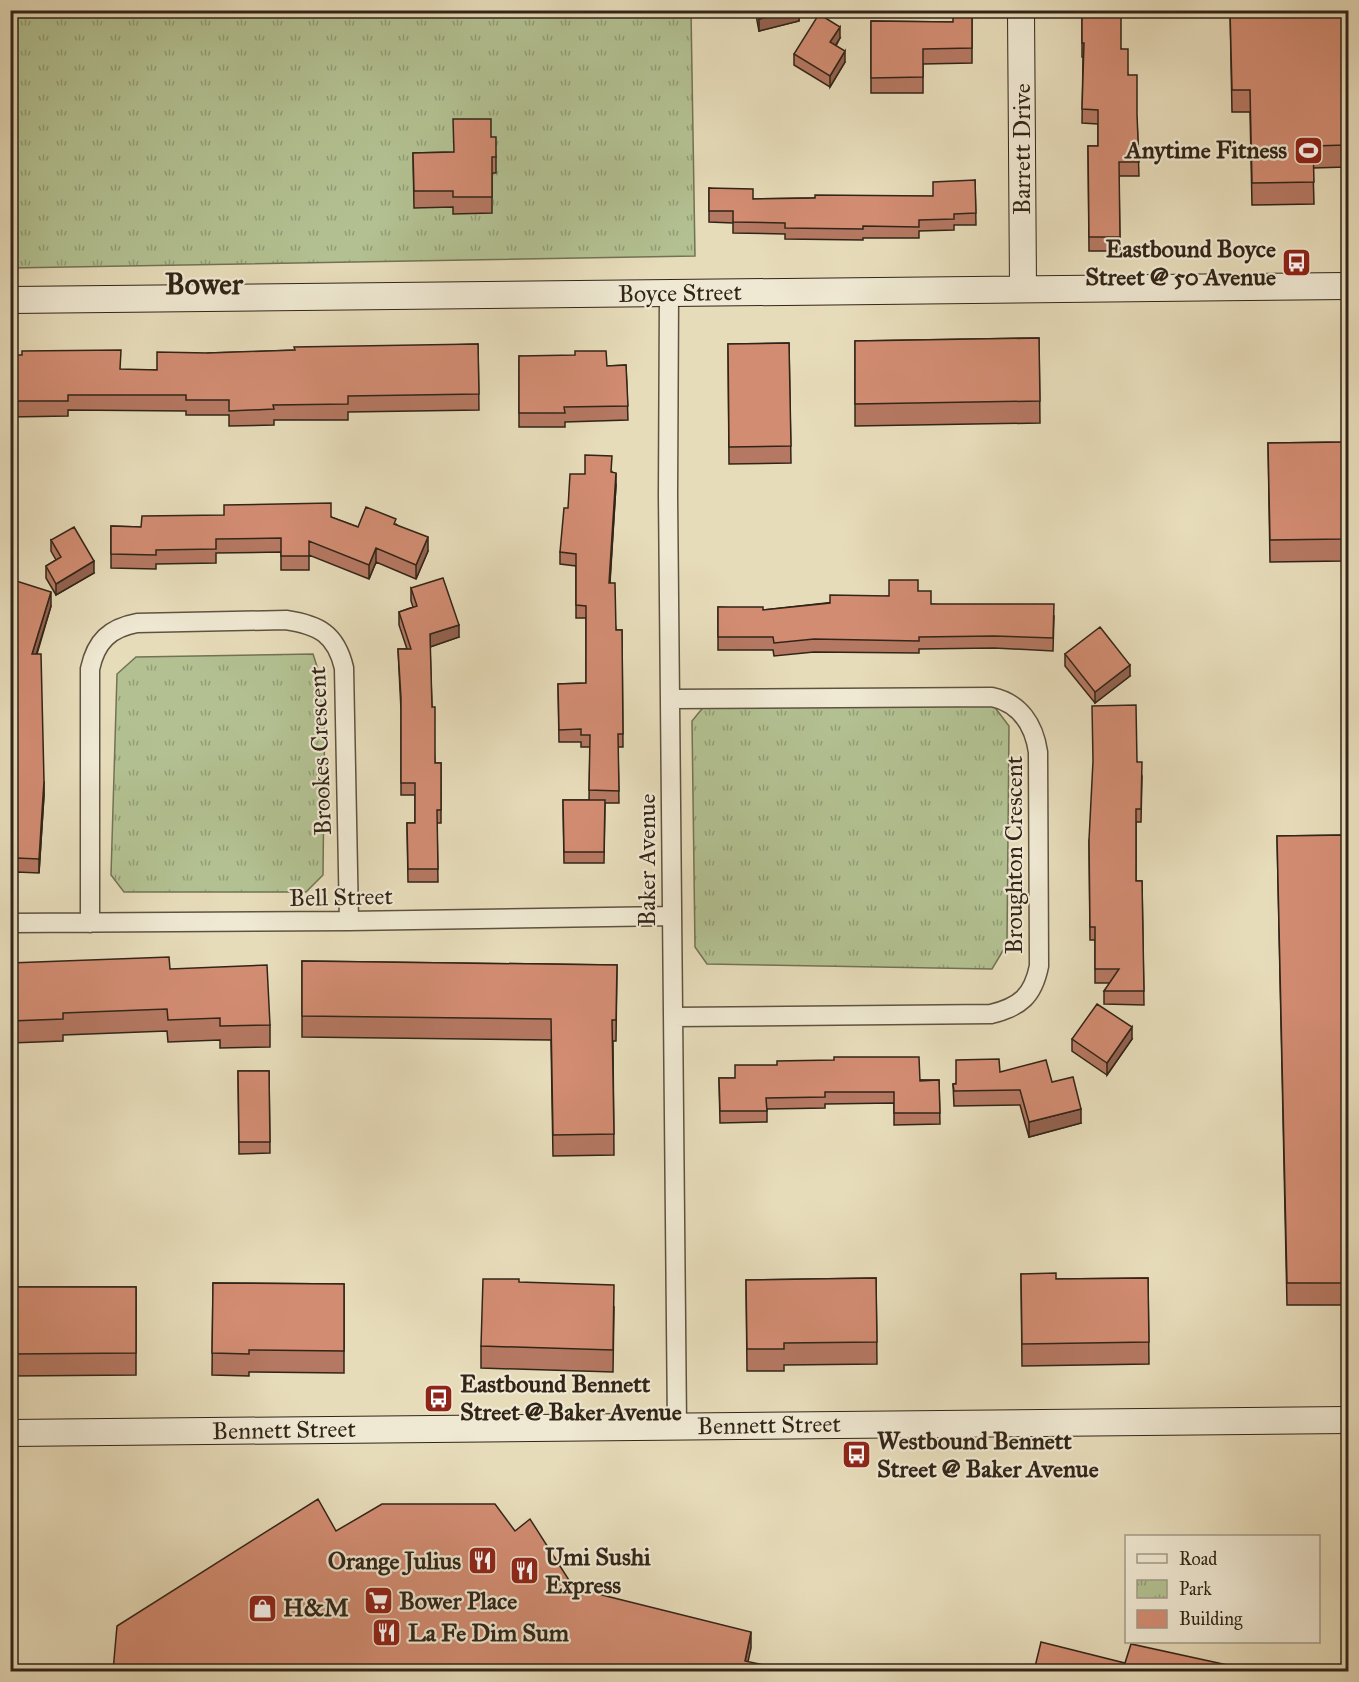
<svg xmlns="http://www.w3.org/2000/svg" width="1359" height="1682" viewBox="0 0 1359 1682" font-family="'IM FELL Great Primer',serif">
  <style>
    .park { fill: url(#park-tufts); stroke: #727355; stroke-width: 1.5 }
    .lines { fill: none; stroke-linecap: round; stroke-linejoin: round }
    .street-casing { stroke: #5f5340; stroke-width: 21 }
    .secondary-casing { stroke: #322518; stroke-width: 28 }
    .street { stroke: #efe8d2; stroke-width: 18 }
    .secondary { stroke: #efe8d2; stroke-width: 26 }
    .wall { fill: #b57862; stroke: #322518; stroke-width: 1.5 }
    .shaded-wall { fill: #936250; stroke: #322518; stroke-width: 1.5 }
    .building { fill: #d28c72; stroke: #322518; stroke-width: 1.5 }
    .labels { text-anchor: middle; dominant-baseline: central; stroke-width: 4.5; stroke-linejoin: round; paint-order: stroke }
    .street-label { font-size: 24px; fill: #322518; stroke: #efe8d2 }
    .poi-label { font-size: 24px; font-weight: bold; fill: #322518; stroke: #efe8d2; text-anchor: start }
    .district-label { font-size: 30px; font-weight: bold; fill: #322518; stroke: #efe8d2 }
  </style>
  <defs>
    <pattern id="park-tufts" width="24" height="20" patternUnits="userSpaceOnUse" patternTransform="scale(1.5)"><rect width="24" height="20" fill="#b3c192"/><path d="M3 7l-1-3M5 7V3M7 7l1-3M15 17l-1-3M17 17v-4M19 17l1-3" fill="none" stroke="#929d76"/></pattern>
  </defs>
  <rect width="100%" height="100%" fill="#e7dcba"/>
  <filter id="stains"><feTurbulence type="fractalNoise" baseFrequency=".00333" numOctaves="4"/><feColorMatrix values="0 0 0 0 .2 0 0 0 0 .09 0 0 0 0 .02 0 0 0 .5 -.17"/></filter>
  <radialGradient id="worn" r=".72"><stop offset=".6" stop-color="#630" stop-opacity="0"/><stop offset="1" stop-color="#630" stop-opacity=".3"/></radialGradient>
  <path class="park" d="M10 11H691L695 256 11 268Z
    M313 654 325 691 323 875 306 892H124L111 875 117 674 136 657Z
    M987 697 1009 726 1007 944 992 969 707 964 695 947 692 721 710 699Z"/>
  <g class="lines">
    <defs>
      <path id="street" d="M669 294 668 495 677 1426
        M670 699 992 697C1020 703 1034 725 1038 752L1039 966C1033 996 1020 1007 991 1014L673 1017
        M10 923 349 921 672 916
        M90 923V669C96 641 110 628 137 623L286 620C319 625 336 634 344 668L349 921"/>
      <path id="secondary" d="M1021 10 1023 288
        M10 300 1348 286
        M10 1433 1348 1420"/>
    </defs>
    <use href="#street" class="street-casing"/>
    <use href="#secondary" class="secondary-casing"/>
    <use href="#street" class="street"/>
    <use href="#secondary" class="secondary"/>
  </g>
  <path class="wall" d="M755 10H799V21L759 31Z
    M1230 10H1348V150H1346V167L1313 168 1314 204 1252 205 1250 112H1232Z
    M1082 16H1088L1121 49 1128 75 1137 119 1139 176H1119L1120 251H1089L1088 146H1098V124L1082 123 1083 57H1082Z
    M972 17V63L923 64V93H871V21L953 22Z
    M840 38 836 46 845 62 830 87 794 65V54Z
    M491 137 496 157V173H492V213L453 214V207L414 208 413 153 454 152Z
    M975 180 976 225H954V230L919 231V238H863V240L785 239V234L733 233V223L709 222V188L753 199 933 196Z
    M1039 338 1040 423 855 426V341Z
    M789 343 791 463 729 464 728 344Z
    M478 344 479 410 348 412V420H274V425L229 426V415H186V411L68 410V416L10 417V355L121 370H157L208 353Z
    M519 356 607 366 626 365 628 420 565 422V427H519Z
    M1348 386V553H1343V561L1270 562 1268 443 1346 442Z
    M612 472 616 485 610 583 616 630H622L623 747H618L619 803H605L604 863H564L563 800H589L590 747H581V742H559L558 684 586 683V618H576V566L560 564V552Z
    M331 517 358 527 396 524 428 551 416 579 376 562 369 579 309 555V570H281V552L216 553V563L156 564V569L111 568V526L141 527Z
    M51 540 94 573 56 595 46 578V566L56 560 51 551Z
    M10 579 51 606 37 654 44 795 39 873 17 872 16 886H10Z
    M411 588 459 637 430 647 432 707 435 763H441V823H437L438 882H408L407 823H415V795H401V710L398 649H407L399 625V612L413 607 411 601Z
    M889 596 931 604 1054 616 1053 651 994 648 919 649V653L814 652 774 656 773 650H718V607L763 610Z
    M1065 654 1130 676 1095 703 1065 666Z
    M1137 762 1142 776 1141 822H1136V881H1142L1144 1005 1104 1004V991L1110 983H1095V940H1090L1089 840Z
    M1348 835V1305H1287L1277 836Z
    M302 961 617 965 616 1041H613L614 1155 553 1156 551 1040 302 1037Z
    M10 963 170 969 270 1025V1047L220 1048V1040L168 1042 167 1031 63 1035V1041L11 1043V1048H10Z
    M1072 1039H1132L1107 1075 1072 1051Z
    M238 1071H269L270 1153 239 1154Z
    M1000 1072 1052 1082 1081 1123 1029 1137 1020 1105 954 1106 953 1084Z
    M719 1078 939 1080 940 1124 894 1125V1103L825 1104V1108L767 1109V1122L720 1123Z
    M1021 1274 1056 1279 1148 1278 1149 1364 1022 1366Z
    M876 1278 877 1364 784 1365V1371H747L746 1280Z
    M213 1283 344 1284V1373L249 1372V1376L212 1375Z
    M10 1287H136V1375L11 1376Z
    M614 1307 613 1372 481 1368V1346Z"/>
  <path class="shaded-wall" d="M797 10H799V21L759 31V19Z
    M840 27V38L830 54V42Z
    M845 51V62L830 87V76Z
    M616 473V485L609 595V583Z
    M428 537V551L416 579V565Z
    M376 548V562L369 579V565Z
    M94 561V573L56 595V584Z
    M51 592V606L32 668V654Z
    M459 625V637L430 647V634Z
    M1130 665V676L1095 703V692Z
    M44 781V795L39 873V859Z
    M1132 1027V1039L1107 1075V1063Z
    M1081 1109V1123L1029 1137V1122Z
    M751 1632V1648L746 1671 745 1661Z"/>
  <path class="building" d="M757 10H797L759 19Z
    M1088 10H1121V49H1128V75H1137V115L1139 162H1119L1120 237H1089L1088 146H1098V110L1082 109 1084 43H1082V16H1088Z
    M1230 10H1348V128H1345L1346 145 1313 146 1314 182 1252 183 1250 90H1232Z
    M819 14 840 27 830 42 845 51 830 76 794 54Z
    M953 17H972V48L923 49V77L871 78V21L953 22Z
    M453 119H491V137H496V157H492V197H453V191H414L413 153 454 152Z
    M975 180 976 213 954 214V219L919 220V227L863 226V229L785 228V223L733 222V211H709V188L753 189V199L815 198V195L933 196V182Z
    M1039 338 1040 401 855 404V341Z
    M789 343 791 446 729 447 728 344Z
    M478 344 479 394 348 396V404L273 405 274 409 229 411V400H186V395H68V401H10V355H22V351L121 350 120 369 157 370V352L208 353 295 350 294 347Z
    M575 351H606L607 366 626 365 628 406 564 407 565 413H519V356L575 355Z
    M1345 386H1348V531H1343V539L1270 540 1268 443 1346 442Z
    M585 455 612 456 611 472 616 473 609 583H615L616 630H622L623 734H618L619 791 589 790 590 735H581V729L559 730 558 684 586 683V606L576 605V554L560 552 564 508H568L570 474H585Z
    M331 503V517L358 527 366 507 396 519 394 524 428 537 416 565 376 548 369 565 309 541V556H281V538L216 539V549L156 550V555L111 554V526L141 527 142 516 224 515V505Z
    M74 527 94 561 56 584 46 566 61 557 51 540Z
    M443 578 459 625 430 634 432 707H435V763H441V810H437L438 869H408L407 823H415V783H401V698L398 649H411L399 612 417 606 411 588Z
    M10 579 51 592 32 654H41L44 781 39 859 17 858 16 872H10Z
    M889 580H918V591H931V604H1054L1053 638 994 636 919 637V641L814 639 774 643 773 637H718V607H763V610L830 603V595L889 596Z
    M1100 627 1130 665 1095 692 1065 654Z
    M1136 705 1137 762H1142L1141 809H1136V881H1142L1144 991H1104L1119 969H1095V927H1090L1089 840 1093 761 1092 706Z
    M563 800H605L604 852H564Z
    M1348 835V1283H1287L1277 836Z
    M169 957 170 969 267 965 270 1025 220 1026V1018L168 1020 167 1009 63 1013V1019L11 1021V1026H10V963Z
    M302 961 617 965 616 1020H612L614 1134 553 1135 551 1019 302 1016Z
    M1097 1004 1132 1027 1107 1063 1072 1039Z
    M834 1057H919L920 1081 939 1080 940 1113H894V1092H825V1097L766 1098 767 1111H720L719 1078H735V1065H777V1061L834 1060Z
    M999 1059 1000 1072 1046 1060 1052 1082 1073 1077 1081 1109 1029 1122 1020 1090 954 1091 953 1084H956V1060Z
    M238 1071H269L270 1142H239Z
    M1056 1273V1279L1148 1278 1149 1342 1022 1344 1021 1274Z
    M876 1278 877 1342 784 1343V1349H747L746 1280Z
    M483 1279H519V1282L614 1285 613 1350 481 1346Z
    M213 1283 344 1284V1351L249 1350V1354L212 1353Z
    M10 1287H136V1353L11 1354Z
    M318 1499 336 1531 382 1504H495L515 1531 530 1519 574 1588 751 1632 745 1661 793 1671H113L117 1626Z
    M1041 1642 1125 1663 1131 1644 1255 1671H1034Z"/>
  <defs>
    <symbol id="stadium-square" viewBox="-11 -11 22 22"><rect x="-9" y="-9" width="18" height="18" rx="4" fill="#8f2418" stroke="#efe8d2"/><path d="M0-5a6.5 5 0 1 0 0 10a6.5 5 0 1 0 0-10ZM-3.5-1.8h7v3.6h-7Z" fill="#fff"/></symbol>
    <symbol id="bus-square" viewBox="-11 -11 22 22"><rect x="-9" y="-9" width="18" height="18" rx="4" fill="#8f2418" stroke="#efe8d2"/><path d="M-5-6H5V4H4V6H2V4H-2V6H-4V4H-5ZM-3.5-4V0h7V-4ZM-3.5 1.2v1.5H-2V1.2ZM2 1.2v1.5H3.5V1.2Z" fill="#fff"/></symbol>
    <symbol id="restaurant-square" viewBox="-11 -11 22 22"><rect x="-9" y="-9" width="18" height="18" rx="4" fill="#8f2418" stroke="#efe8d2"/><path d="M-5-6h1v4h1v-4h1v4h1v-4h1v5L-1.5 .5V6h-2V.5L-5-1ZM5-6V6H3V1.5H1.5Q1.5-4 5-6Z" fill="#fff"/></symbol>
    <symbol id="supermarket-square" viewBox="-11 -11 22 22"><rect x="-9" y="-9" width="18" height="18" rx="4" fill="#8f2418" stroke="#efe8d2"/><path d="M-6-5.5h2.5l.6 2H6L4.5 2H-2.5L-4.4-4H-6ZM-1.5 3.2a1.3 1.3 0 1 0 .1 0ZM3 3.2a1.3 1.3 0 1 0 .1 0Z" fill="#fff"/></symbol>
    <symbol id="shop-square" viewBox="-11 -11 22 22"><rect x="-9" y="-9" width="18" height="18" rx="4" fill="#8f2418" stroke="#efe8d2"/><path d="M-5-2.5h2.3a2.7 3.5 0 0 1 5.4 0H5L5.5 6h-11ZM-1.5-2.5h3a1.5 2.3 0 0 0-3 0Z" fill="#fff"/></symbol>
  </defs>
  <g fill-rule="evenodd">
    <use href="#stadium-square" x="1292" y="134" width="33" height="33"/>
    <use href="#bus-square" x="1280" y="246" width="33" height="33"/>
    <use href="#bus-square" x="422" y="1382" width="33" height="33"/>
    <use href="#bus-square" x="840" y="1438" width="33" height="33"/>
    <use href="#restaurant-square" x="466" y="1544" width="33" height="33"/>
    <use href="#restaurant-square" x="508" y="1554" width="33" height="33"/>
    <use href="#supermarket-square" x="362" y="1584" width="33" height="33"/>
    <use href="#shop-square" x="246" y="1592" width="33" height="33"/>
    <use href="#restaurant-square" x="370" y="1616" width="33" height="33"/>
  </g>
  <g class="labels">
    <g class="street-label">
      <text transform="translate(1022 149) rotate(-90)">Barrett Drive</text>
      <text transform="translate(680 293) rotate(-1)">Boyce Street</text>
      <text transform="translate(320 751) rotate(-92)">Brookes Crescent</text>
      <text transform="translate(1014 855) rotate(-90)">Broughton Crescent</text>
      <text transform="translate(647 860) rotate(-90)">Baker Avenue</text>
      <text transform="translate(341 897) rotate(-1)">Bell Street</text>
      <text transform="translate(769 1425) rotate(-1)">Bennett Street</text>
      <text transform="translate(284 1430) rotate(-1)">Bennett Street</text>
    </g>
    <g class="poi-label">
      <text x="1287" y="150" text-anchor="end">Anytime Fitness</text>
      <text x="1276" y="249" text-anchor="end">Eastbound Boyce<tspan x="1276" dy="28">Street @ 50 Avenue</tspan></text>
      <text x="460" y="1384">Eastbound Bennett<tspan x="460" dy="28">Street @ Baker Avenue</tspan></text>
      <text x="877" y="1441">Westbound Bennett<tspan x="877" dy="28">Street @ Baker Avenue</tspan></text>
      <text x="545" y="1557">Umi Sushi<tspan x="545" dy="28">Express</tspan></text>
      <text x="461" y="1561" text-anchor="end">Orange Julius</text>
      <text x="399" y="1601">Bower Place</text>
      <text x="283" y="1608">H&amp;M</text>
      <text x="408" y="1633">La Fe Dim Sum</text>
    </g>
    <g class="district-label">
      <text x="204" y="284">Bower</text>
    </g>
  </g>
  <rect width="1359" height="1682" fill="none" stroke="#e7dcba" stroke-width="36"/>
  <rect x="12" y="12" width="1335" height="1658" fill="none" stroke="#322518" stroke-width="3"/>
  <rect x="18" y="18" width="1323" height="1646" fill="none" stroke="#322518" stroke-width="1.5"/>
  <rect x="1125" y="1535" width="195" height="108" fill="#efe8d2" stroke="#a39a88" stroke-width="1.5"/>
  <rect x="1137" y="1554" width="30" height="9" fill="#efe8d2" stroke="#a39a88" stroke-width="1.5"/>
  <text x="1179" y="1565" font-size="18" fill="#322518">Road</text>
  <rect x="1137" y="1580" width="30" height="18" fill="url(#park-tufts)" stroke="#a39a88" stroke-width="1.5"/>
  <text x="1179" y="1595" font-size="18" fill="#322518">Park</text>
  <rect x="1137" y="1610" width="30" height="18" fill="#d28c72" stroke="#a39a88" stroke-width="1.5"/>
  <text x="1179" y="1625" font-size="18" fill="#322518">Building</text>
  <rect width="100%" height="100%" filter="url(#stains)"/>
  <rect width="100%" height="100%" fill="url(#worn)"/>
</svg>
